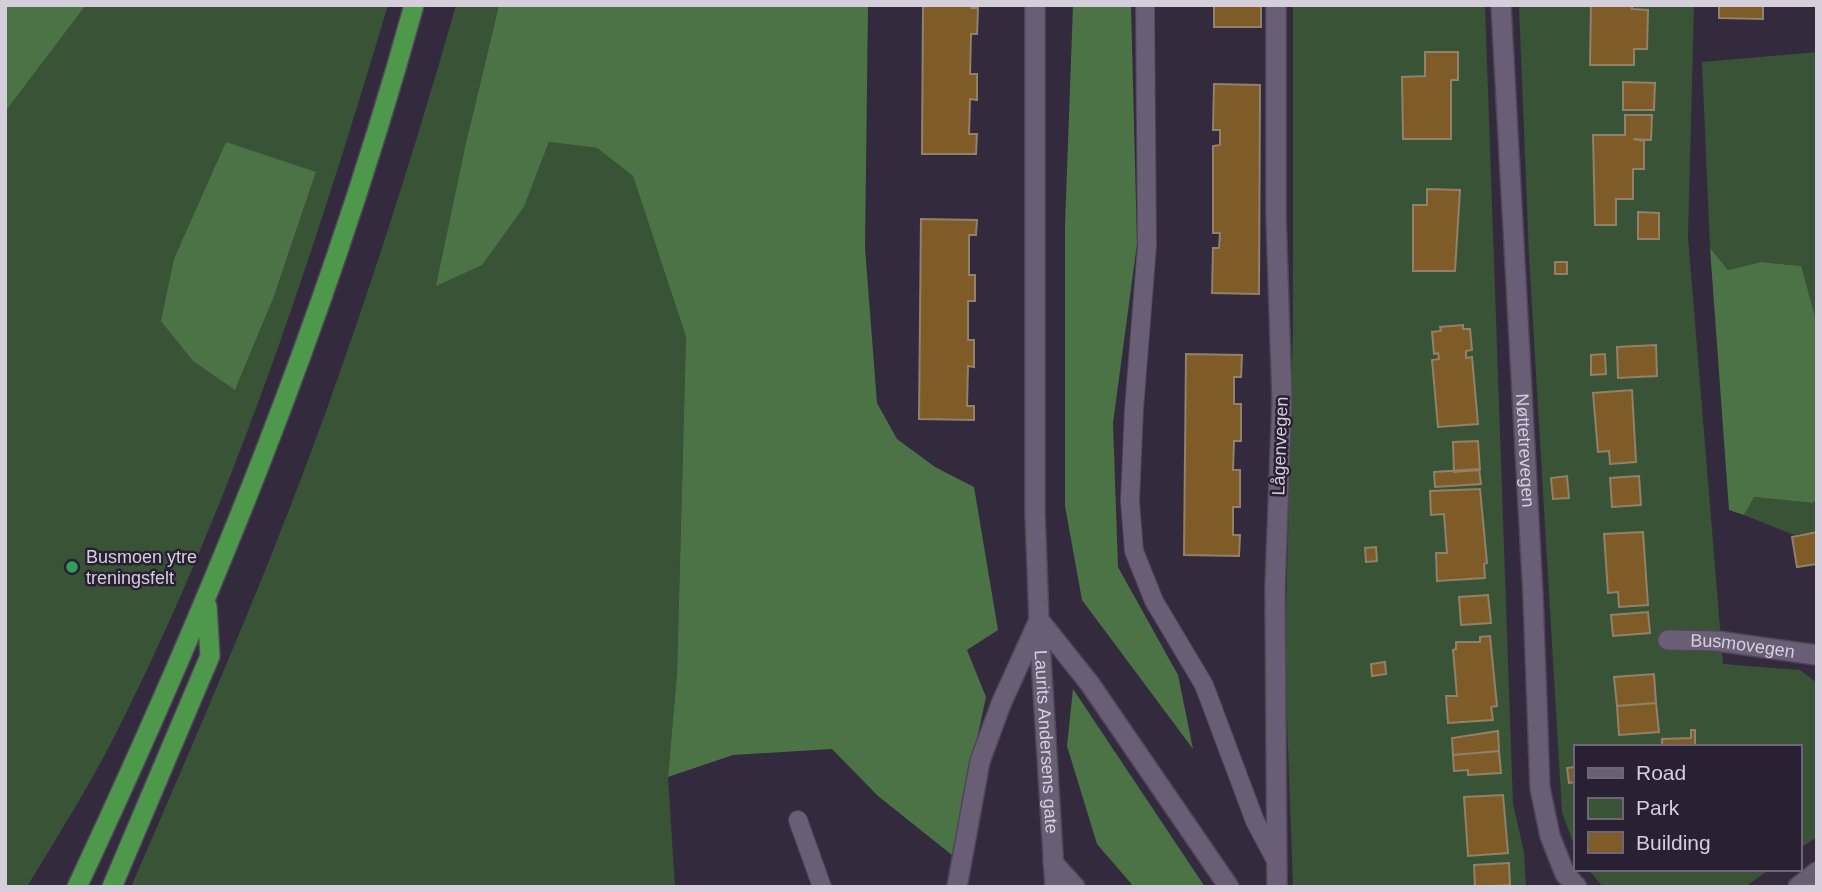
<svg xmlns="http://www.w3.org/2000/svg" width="1822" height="892" viewBox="0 0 1822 892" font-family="Arial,sans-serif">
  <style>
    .green { fill: #395336; fill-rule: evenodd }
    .forest { fill: #4b7346 }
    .building { fill: #7f5c27; stroke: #91806a; stroke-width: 2 }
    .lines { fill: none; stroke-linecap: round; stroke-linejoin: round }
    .service-casing { stroke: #4f4758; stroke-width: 20 }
    .minor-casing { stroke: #4f4758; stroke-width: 22 }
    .trunk-casing { stroke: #4f4758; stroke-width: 22 }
    .service { stroke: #695e75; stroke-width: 18 }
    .minor { stroke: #695e75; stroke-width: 19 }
    .trunk { stroke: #4d984a; stroke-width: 19 }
    .leisure-dot { fill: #2e9e5b; stroke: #292034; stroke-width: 2.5 }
    .labels { text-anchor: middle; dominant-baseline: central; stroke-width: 5; stroke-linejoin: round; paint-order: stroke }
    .street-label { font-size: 18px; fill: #d5cfdc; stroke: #292034 }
    .poi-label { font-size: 18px; fill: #d5cfdc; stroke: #292034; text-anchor: start }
  </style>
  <rect width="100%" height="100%" fill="#332a3e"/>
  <path class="green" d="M86 5H388C313 256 230 511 110 745 85 793 55 840 27 887H5V112ZM316 172 273 299 235 390Z
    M456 5H499L465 147 437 285 482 264 524 207 549 142 597 148 633 176 686 337 677 673 668 777 675 887H131C203 720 276 554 336 383 380 259 420 132 456 5Z
    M1293 5H1485L1513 804 1524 852 1526 887H1293L1285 662 1293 329Z
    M1519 5H1694L1688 237 1723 664 1800 670 1817 683V837L1799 849V747H1575V848L1562 812 1529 256Z
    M1817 52V324L1800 266 1761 262 1728 270 1710 248 1702 62Z
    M1753 497 1813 503 1817 499V531L1794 535 1744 515Z
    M1588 869H1770L1745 887H1603Z"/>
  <path class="forest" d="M5 5H86L5 112Z
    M499 5H868L865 248 877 403 897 439 935 467 974 487 998 630 967 650 986 697 952 855 878 796 832 749 733 755 668 777 677 673 686 337 633 176 597 148 549 142 524 207 482 265 436 286 465 147Z
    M1073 5H1131L1137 244 1113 423 1118 567 1178 675 1193 749 1082 600 1065 506V225Z
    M226 142 316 172 273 299 235 390 193 361 161 321 174 259Z
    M1710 248 1728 270 1761 262 1801 266 1817 324V499L1813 503 1754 497 1744 515 1729 510Z
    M1073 689 1205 887H1134L1097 844 1067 746Z"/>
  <path class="building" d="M923 5H971V8H978L977 34H971L970 74H977V100L970 99 969 134H977L976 154H922Z
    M1214 5H1261V27H1214Z
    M1591 5H1632V9L1648 10 1647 49H1634V65H1590Z
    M1719 5H1763V19L1719 18Z
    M1425 52H1458V80H1451V139H1403L1402 77 1425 76Z
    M1623 82 1655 83 1654 110H1623Z
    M1214 84 1260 85 1259 294 1212 293 1213 248H1219L1220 233H1213V146L1220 145V130H1213Z
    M1625 115H1652L1651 140 1633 139 1644 141V169H1633V199H1616V225H1595L1593 135H1625Z
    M1427 189 1460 190 1455 271H1413V205H1427Z
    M1638 212 1659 213V239H1638Z
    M921 219 977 220 976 235H969V275H975V301H968V340H974V367L968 366 967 406H974V420L919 419Z
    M1555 262H1567V274H1555Z
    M1463 325V329H1470L1472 350 1466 351V358L1472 357 1478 424 1438 427 1432 360 1439 359 1438 353 1434 354 1432 332 1441 331 1440 327Z
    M1656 345 1657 376 1618 378 1617 347Z
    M1186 354 1242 355 1241 377H1234V404H1241V441H1234L1233 470H1240V507H1233V535H1240L1239 556 1184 555Z
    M1605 354 1606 374 1591 375V355Z
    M1632 390 1636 462 1610 464 1609 451 1598 452 1593 393Z
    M1478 441 1480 470 1454 472 1453 442Z
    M1479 469 1481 484 1435 487 1434 472Z
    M1567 476 1569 498 1553 499 1551 478Z
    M1639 476 1641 505 1612 507 1610 478Z
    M1480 489 1487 563 1484 564 1485 578 1437 581 1436 553H1447L1444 514 1431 515 1430 491Z
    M1643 532 1648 605 1619 607 1618 592 1608 593 1604 534Z
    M1817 532V564L1797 567 1792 537Z
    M1376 547 1377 561 1366 562 1365 548Z
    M1488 595 1491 623 1461 625 1459 597Z
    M1648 612 1650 633 1613 636 1611 615Z
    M1490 636 1497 706 1491 707 1493 720 1448 723 1446 696H1457L1453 650 1456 649V642H1480V637Z
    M1385 662 1386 674 1372 676 1371 664Z
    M1654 674 1656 703 1617 706 1614 677Z
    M1656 703 1659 732 1619 735 1617 706Z
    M1691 730H1695V747H1662V739L1691 738Z
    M1498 731 1499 751 1453 755 1452 738Z
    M1499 751 1501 773 1468 775V770L1454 771 1453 755Z
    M1575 767V782L1569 783 1567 768Z
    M1503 795 1508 853 1468 856 1464 797Z
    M1509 863 1510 885 1475 887 1474 865Z"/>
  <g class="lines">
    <defs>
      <path id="service" d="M1145 5 1147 246 1134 409 1130 501 1134 551 1154 601 1204 685 1255 821 1274 857
        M798 820 822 887"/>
      <g id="minor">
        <path d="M1035 5V514L1039 620 1090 684 1229 887"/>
        <path d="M1276 5V216L1282 400 1275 588 1277 887"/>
        <path id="s1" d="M1501 5 1533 596 1540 788 1550 836 1565 874 1577 887"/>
        <path id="s2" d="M1039 625 1055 887"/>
        <path id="s3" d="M1668 640 1717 641 1817 655"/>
        <path d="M1053 863 1075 887"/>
        <path d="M957 887 980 761 1001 704 1039 620"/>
        <path d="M1798 887 1817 872"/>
      </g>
      <path id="trunk" d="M77 887C211 601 330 310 414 5
        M112 887 210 656 207 606"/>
    </defs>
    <use href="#service" class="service-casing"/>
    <use href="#minor" class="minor-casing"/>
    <use href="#trunk" class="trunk-casing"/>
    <use href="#service" class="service"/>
    <use href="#minor" class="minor"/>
    <use href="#trunk" class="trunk"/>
  </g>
  <circle class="leisure-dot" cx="72" cy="567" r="7"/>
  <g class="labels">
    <g class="street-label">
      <text transform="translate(1280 446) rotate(-88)">Lågenvegen</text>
      <text stroke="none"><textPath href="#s1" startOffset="446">Nøttetrevegen</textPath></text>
      <text stroke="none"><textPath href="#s3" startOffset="75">Busmovegen</textPath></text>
      <text stroke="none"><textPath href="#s2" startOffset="117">Laurits Andersens gate</textPath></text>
    </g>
    <g class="poi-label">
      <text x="86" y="557">Busmoen ytre<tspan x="86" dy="21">treningsfelt</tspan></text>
    </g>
  </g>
  <rect width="1822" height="892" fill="none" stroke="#d5cfdc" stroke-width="14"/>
  <rect x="1574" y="745" width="228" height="126" fill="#292034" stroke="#6e6677" stroke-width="2"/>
  <rect x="1588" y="768" width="35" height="10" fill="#695e75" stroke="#6e6677" stroke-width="2"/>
  <text x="1636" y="780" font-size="21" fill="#d5cfdc">Road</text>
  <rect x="1588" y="798" width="35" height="21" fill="#395336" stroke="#6e6677" stroke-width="2"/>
  <text x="1636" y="815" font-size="21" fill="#d5cfdc">Park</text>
  <rect x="1588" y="832" width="35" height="21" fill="#7f5c27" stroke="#6e6677" stroke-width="2"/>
  <text x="1636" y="850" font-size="21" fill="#d5cfdc">Building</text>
</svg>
